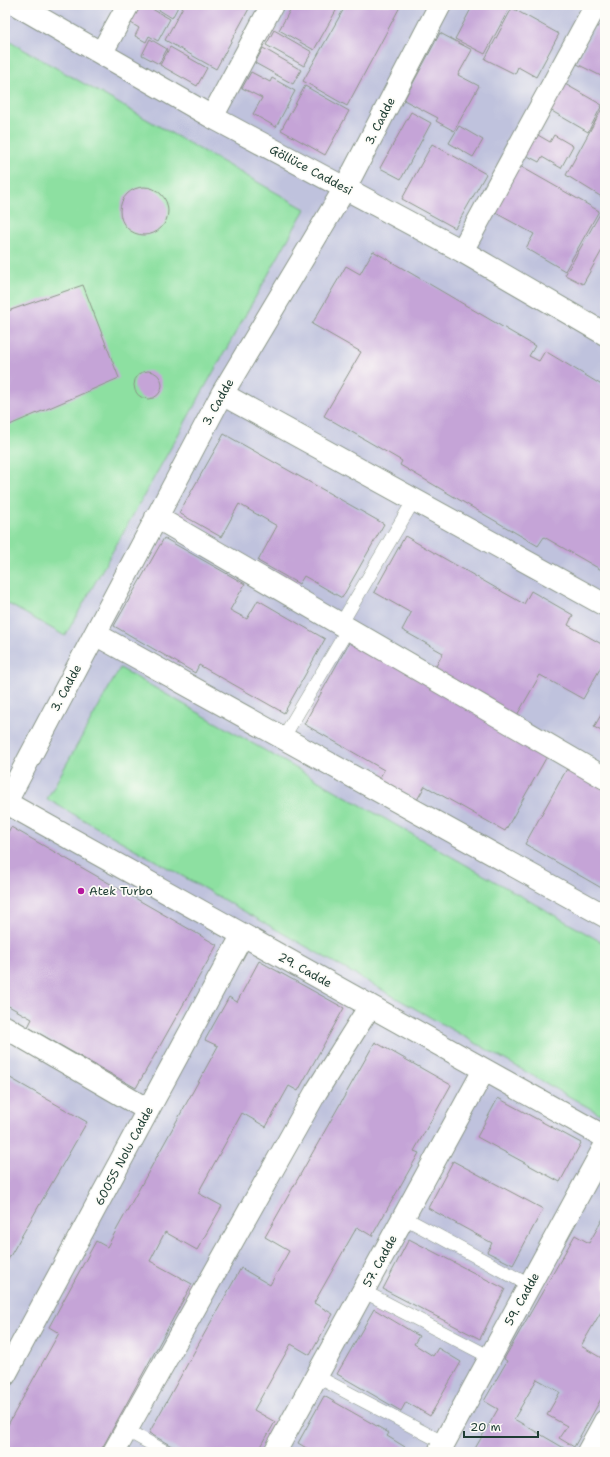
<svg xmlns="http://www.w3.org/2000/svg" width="610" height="1457" viewBox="0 0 610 1457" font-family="'Shantell Sans',sans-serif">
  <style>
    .industrial { fill: #bfc2dd }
    .green { fill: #8de0a1; stroke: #568e6a }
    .building { fill: #c5a4d7 }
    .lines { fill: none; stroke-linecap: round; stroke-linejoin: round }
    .service-casing { stroke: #8a9688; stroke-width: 14 }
    .minor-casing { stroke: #8a9688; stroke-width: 24 }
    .service { stroke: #fff; stroke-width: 13 }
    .minor { stroke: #fff; stroke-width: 22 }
    .poi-dot { fill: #b5179e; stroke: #fdfcf7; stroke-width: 1.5 }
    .labels { text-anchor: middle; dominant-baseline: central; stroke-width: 3.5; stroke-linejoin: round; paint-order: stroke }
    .street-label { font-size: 12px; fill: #1f3d34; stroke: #fdfcf7 }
    .poi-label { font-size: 12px; fill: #1f3d34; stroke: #fdfcf7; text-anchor: start }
  </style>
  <rect width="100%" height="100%" fill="#fdfcf7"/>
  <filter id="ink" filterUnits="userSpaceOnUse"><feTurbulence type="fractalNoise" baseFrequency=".025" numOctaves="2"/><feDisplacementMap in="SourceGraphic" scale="8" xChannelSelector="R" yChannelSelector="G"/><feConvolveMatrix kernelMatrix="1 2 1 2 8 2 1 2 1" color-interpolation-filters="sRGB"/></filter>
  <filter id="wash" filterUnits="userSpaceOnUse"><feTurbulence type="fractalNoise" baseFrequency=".012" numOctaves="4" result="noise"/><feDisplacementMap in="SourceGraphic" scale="16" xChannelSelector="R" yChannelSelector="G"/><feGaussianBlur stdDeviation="0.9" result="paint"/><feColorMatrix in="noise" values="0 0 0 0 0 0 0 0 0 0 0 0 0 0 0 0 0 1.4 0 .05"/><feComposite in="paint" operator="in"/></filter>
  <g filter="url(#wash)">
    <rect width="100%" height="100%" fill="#f4efdc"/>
    <path class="industrial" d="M5 5H605V1452H5Z"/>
    <path class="green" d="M5 39 305 209 65 636 5 602Z
      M120 668 605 944V1106L600 1114 47 799Z"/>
    <g id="blocks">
      <path class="building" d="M134 5H145L170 19 158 41 149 36 146 42 135 36 139 28 126 20Z
        M151 5H179L172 18Z
        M184 5H251L216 69 165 40Z
        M293 5H330L337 9 314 50 279 30Z
        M346 5H401L347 106 303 81Z
        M473 5H511L485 54 455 39Z
        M512 8 559 34 536 77 518 67 515 74 485 59Z
        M605 10V78L577 64Z
        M274 30 312 52 304 66 266 45Z
        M440 33 472 50 458 75 479 86 454 131 436 121 438 118 404 100Z
        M150 39 167 49 159 64 142 55Z
        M170 47 207 68 197 86 160 65Z
        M263 48 301 70 293 84 255 63Z
        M251 72 270 82 272 78 295 91 276 127 253 114 262 98 242 88Z
        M565 84 602 105 588 132 550 110Z
        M305 86 349 111 325 155 281 130Z
        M605 103V199L566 175Z
        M411 112 431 123 401 179 380 168Z
        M459 126 483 140 473 157 449 143Z
        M531 131 550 142 554 135 573 146 561 168 542 157 539 162 520 152Z
        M432 144 486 174 455 228 402 199Z
        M518 165 599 211 565 271 526 248 534 234 492 211Z
        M120 211a24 24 0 1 1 48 0a24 24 0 1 1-48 0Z
        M605 205V245L583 284 565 275Z
        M373 251 535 346 529 356 539 361 545 351 605 387V572L544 537 538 546 400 465 402 461 324 416 361 352 312 324 346 266 360 274Z
        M83 285 119 378 5 427V312Z
        M134 385a14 14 0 1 1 28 0a14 14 0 1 1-28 0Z
        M224 434 384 524 342 598 304 576 299 584 258 561 277 526 239 504 221 537 179 513Z
        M405 536 524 604 531 591 573 615 568 625 605 646V660L583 699 540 675 516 717 434 670 443 653 402 630 411 613 374 592Z
        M164 538 245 584 230 610 247 619 258 600 325 639 284 713 199 665 195 673 114 626Z
        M351 639 550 751 505 831 425 786 417 800 379 779 384 770 304 724Z
        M605 708V733L594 727Z
        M569 765 605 785V890L525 844Z
        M11 827 217 945 136 1088 28 1027 32 1019 5 1004V837Z
        M259 961 344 1008 298 1091 289 1086 266 1127 242 1113 198 1193 222 1206 197 1250 165 1232 150 1261 192 1284 100 1452H5V1430L59 1333 49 1327 96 1241 107 1247 218 1046 205 1040 229 997 237 1002Z
        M375 1042 451 1085 414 1151 419 1153 372 1236 357 1227 314 1303 333 1314 310 1355 291 1344 254 1410 275 1422 258 1452H182L149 1433 241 1268 270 1285 289 1251 265 1237Z
        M5 1075 87 1122 5 1265Z
        M498 1098 581 1143 560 1182 477 1137Z
        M453 1161 543 1209 513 1265 487 1252 492 1243 428 1208Z
        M605 1215V1305L581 1346 603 1359 605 1357V1392L574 1447 559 1438 567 1426 547 1415 560 1392 537 1379 514 1419 564 1448 561 1452H473L498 1409 484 1401 507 1361 504 1359 575 1235 589 1243Z
        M409 1239 505 1289 480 1339 383 1289Z
        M374 1309 419 1336 414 1344 433 1356 438 1348 461 1362 430 1416 406 1402 401 1411 337 1374Z
        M324 1396 389 1433 387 1436 410 1450 409 1452H313L298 1443Z"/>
    </g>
  </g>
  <g filter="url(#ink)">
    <use href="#blocks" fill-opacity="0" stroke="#8a9688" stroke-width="1"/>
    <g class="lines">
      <defs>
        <path id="service" d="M341 624 414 500
          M283 738 348 629
          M403 1217 529 1285
          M363 1291 490 1357
          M316 1376 444 1443
          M126 1430 166 1452"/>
        <path id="minor" d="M17 5 212 117 462 251 605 334
          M102 52 128 5
          M212 117 272 5
          M462 251 596 5
          M222 394 605 605
          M156 517 605 778
          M95 634 605 916
          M5 802 605 1137
          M5 804 222 394 345 188 440 5
          M5 1027 148 1110
          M5 1375 242 936
          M114 1452 316 1092 370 1006
          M275 1452 484 1070
          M439 1452 605 1146
          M588 1452 605 1421"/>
      </defs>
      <use href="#service" class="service-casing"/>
      <use href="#minor" class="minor-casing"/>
      <use href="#service" class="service"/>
      <use href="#minor" class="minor"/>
    </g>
  </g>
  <circle class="poi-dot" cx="81" cy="891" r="4"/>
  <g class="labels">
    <g class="street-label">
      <text transform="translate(380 121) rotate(-63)">3. Cadde</text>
      <text transform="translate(311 170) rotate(28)">Göllüce Caddesi</text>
      <text transform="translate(218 402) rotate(-61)">3. Cadde</text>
      <text transform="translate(66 688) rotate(-62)">3. Cadde</text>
      <text transform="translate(305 970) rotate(29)">29. Cadde</text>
      <text transform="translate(124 1156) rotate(-62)">60055 Nolu Cadde</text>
      <text transform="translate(380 1261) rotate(-61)">57. Cadde</text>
      <text transform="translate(522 1299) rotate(-61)">59. Cadde</text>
    </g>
    <g class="poi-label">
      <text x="89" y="891">Atek Turbo</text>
    </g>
  </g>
  <rect width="610" height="1457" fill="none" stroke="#fdfcf7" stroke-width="20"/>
  <path d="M464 1431v6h74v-6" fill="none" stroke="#1f3d34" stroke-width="2"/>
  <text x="470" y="1431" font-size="12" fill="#1f3d34" stroke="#fdfcf7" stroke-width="3" paint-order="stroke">20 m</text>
</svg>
